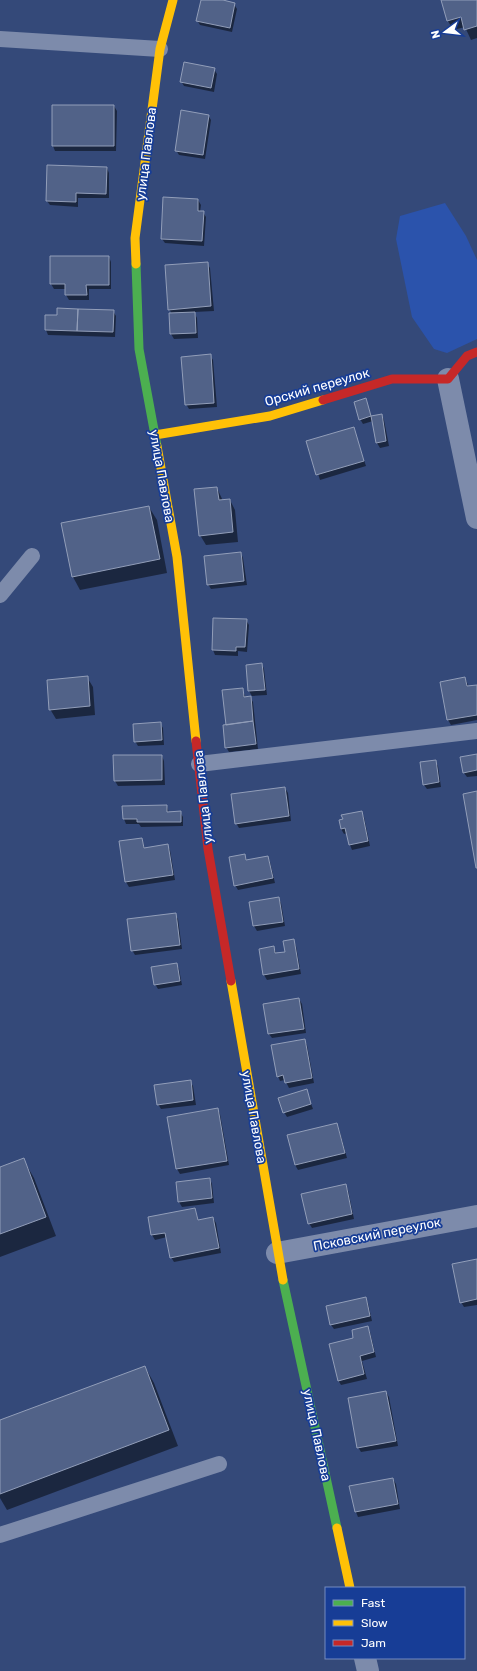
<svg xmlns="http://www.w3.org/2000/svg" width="477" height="1671" viewBox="0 0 477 1671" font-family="Rubik,sans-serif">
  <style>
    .green { fill: #2b53ac }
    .shadow { fill: #0007 }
    .building { fill: #516288; stroke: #929eb9 }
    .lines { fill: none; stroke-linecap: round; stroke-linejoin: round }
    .lane { stroke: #7d8bab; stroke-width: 16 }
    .street { stroke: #7d8bab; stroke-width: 22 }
    .fast { stroke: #4caf50; stroke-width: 9 }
    .slow { stroke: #ffc107; stroke-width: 9 }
    .jam { stroke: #c62828; stroke-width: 9 }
    .labels { text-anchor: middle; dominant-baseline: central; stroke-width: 3.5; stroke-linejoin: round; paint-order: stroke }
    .street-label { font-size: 13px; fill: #fff; stroke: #173d96 }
  </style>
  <rect width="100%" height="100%" fill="#344979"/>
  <path class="green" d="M445 203 466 236 477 260V339L447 353 434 349 412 317 396 239 400 216Z"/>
  <path class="shadow" d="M202 0H218L234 4 237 9 232 32 200 25 197 20Z
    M442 0H477V38L471 40 465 27 453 30 448 21Z
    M214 69 217 74 214 92 184 86 181 81Z
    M114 106 117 111 116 151H55L53 146Z
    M208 115 211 120 205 159 179 155 176 150Z
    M107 168 109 173V198H78V207L50 205 47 201Z
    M198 200 201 205 200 212H203L206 217 204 246 165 243 162 239Z
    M109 257 111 262V289H89V300H69L66 295V289H54L51 284Z
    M207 263 210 268 214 311 194 312 197 318 198 338 174 339 171 334 170 314H172L169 309Z
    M113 311 116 316 115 337 48 335 46 330 58 316Z
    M210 355 213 360 217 407 189 409 186 404Z
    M365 400 372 417 382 415 384 420 389 446 380 448 377 443 373 421 363 424 360 419Z
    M353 428 366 466 320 480 308 442Z
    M217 488 223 501 230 500 235 510 238 542 206 545 200 535Z
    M149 507 157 520 167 573 80 590 73 577Z
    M241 553 243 558 247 585 211 589 208 584Z
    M214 619 246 620 249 625 247 652 238 651V656L215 655 213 650Z
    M262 664 264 669 267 695 252 696 249 691 247 666Z
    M87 677 93 687 95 715 56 719 50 709Z
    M465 678 469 687 477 686V720L451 725 448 720 441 682Z
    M242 689 246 698 250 697 253 702 258 749 229 752 226 747 227 725Z
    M160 723 163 728 164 745 138 746 135 741Z
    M477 755V776L467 777 464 773Z
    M162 756 164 761 165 785 118 786 115 781Z
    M435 761 438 766 441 787 427 789 424 785Z
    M285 788 288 793 291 821 239 828 236 823Z
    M167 806 169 813 180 812 183 817V826L141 827 139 824H126L124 819Z
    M361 812 364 817 370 846 352 850 350 845 347 833 344 834 341 829Z
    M142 839 145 849 167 845 170 850 175 880 129 887 126 882 120 842Z
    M244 855 247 860 268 857 270 862 275 883 238 890 235 885Z
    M278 898 281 903 285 926 257 931 254 926Z
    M175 914 178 919 182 949 135 955 132 950Z
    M293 941 296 946 301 974 267 980 264 975 260 950 274 948 277 954 286 953Z
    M176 964 179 969 182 985 158 989 155 984Z
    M299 999 302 1004 306 1033 272 1038 269 1034Z
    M304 1041 307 1045 314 1083 289 1088 285 1080 280 1081 278 1076Z
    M190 1081 193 1086 196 1105 161 1109 158 1104Z
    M306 1090 313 1109 287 1117 284 1112Z
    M218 1109 220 1114 229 1165 180 1174 177 1169 169 1117Z
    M337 1124 339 1129 347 1158 298 1170 295 1165Z
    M23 1159 34 1178 56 1236 0 1257V1168Z
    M210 1179 212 1184 214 1203 182 1207 179 1202 177 1182Z
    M345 1185 348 1190 354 1219 312 1228 309 1223Z
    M195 1209 199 1221 213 1218 216 1223 221 1253 174 1262 171 1257 167 1237 155 1240 152 1235Z
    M477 1260V1305L464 1307 461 1302Z
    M365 1298 368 1303 372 1321 334 1329 331 1325Z
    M367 1328 370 1332 376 1357 362 1361 367 1379 341 1385 338 1380 354 1339Z
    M145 1367 154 1383 178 1446 7 1510 0 1498V1422Z
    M386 1392 389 1397 398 1446 361 1452 358 1447Z
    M393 1479 396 1484 400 1509 358 1517 356 1512 351 1487Z"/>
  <path class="building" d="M201 0H223L235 3 230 28 196 21Z
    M441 0H477V26L464 30 461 17 447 21Z
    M184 62 215 68 211 88 180 82Z
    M52 105H114V146H52Z
    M181 110 209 115 203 155 175 151Z
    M47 165 107 167 106 194 76 193V202L46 201Z
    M163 197 198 199V211H204L202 241 161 239Z
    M50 256H109V285H86L87 295H65V284H50Z
    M208 262 211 306 168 310 165 265Z
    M57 308 78 309 77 331 45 330V315H57Z
    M78 309 114 310 113 332 77 331Z
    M195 312 196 333 170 334 169 313Z
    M211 354 214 403 185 405 181 357Z
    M366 398 371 416 359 420 354 402Z
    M382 414 386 441 376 443 371 416Z
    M354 427 364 461 316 475 306 441Z
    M217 487 219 500 230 499 233 532 199 536 194 489Z
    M149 506 160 559 72 577 61 523Z
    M241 552 244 581 207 585 204 556Z
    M213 618 247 619 245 647H236V651L212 650Z
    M262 663 265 690 248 691 246 665Z
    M88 676 90 706 49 710 47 680Z
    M465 677 467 686 477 685V715L447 720 440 682Z
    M243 688 244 697 251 696 253 721 226 725 222 690Z
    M253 721 256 744 225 748 223 725Z
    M161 722 162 740 134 742 133 724Z
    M477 754V770L463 773 460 757Z
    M113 755H162V780L114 781Z
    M436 760 439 782 423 785 420 762Z
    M285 787 289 816 235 824 231 794Z
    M477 791V868H476L463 794Z
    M167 805V812L181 811V822H137V819H123L122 806Z
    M362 811 368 841 349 845 345 828 341 829 339 820 343 819 341 815Z
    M142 838 144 848 168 844 173 875 125 882 119 841Z
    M245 854 246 860 268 856 273 878 234 886 229 857Z
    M279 897 283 922 253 926 249 902Z
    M176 913 180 945 131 951 127 919Z
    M294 939 299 969 263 975 259 949 274 946 275 953 285 952 283 941Z
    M177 963 180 981 154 985 151 967Z
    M299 998 304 1029 268 1034 263 1004Z
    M305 1039 312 1078 285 1083 283 1075 277 1077 271 1045Z
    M191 1080 193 1100 157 1105 154 1085Z
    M307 1089 311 1104 283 1113 278 1098Z
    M218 1108 227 1161 176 1169 167 1117Z
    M337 1123 345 1153 295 1165 287 1135Z
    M24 1158 46 1217 0 1234V1167Z
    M210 1178 212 1198 178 1202 176 1182Z
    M346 1184 352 1214 308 1224 301 1194Z
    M195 1208 198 1220 213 1217 219 1248 170 1258 165 1233 151 1235 148 1217Z
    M477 1259V1299L460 1303 452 1264Z
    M366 1297 370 1316 330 1325 326 1306Z
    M368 1326 374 1352 360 1356 364 1374 338 1381 329 1344 353 1338 352 1330Z
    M145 1366 169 1430 0 1494V1420Z
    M386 1391 396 1441 357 1448 348 1398Z
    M393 1478 398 1504 355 1512 349 1486Z"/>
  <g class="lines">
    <path class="lane" d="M0 39 160 49
      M0 595 32 556
      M199 764 477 731
      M0 1535 219 1464"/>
    <path class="street" d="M448 379 477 518
      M277 1253 477 1216
      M365 1658 368 1671"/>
    <path class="fast" d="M136 264 139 349 157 446
      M283 1280 337 1528"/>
    <path class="slow" d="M136 264 135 238 160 49 173 0
      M155 435 270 416 323 400
      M157 446 177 557 196 741
      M231 981 283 1280
      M337 1528 350 1588"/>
    <path class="jam" d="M323 400 392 379H448L467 356 477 352
      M196 741 208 849 231 981"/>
  </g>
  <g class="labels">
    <g class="street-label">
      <text transform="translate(146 154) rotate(-83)">улица Павлова</text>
      <text transform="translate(317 387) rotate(-16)">Орский переулок</text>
      <text transform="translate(162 476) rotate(80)">улица Павлова</text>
      <text transform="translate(203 797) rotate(-96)">улица Павлова</text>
      <text transform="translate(254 1117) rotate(80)">улица Павлова</text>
      <text transform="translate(377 1234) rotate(-11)">Псковский переулок</text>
      <text transform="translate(317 1435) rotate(78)">улица Павлова</text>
    </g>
  </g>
  <rect x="325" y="1587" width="140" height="72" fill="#173d96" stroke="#748bc0"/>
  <rect x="333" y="1600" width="20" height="6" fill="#4caf50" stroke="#748bc0"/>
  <text x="361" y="1607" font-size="12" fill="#ffffff">Fast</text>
  <rect x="333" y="1620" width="20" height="6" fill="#ffc107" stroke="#748bc0"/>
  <text x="361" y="1627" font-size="12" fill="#ffffff">Slow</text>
  <rect x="333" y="1640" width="20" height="6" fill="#c62828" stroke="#748bc0"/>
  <text x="361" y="1647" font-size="12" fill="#ffffff">Jam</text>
  <g transform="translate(445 32) rotate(255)" stroke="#173d96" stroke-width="3" paint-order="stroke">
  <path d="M0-3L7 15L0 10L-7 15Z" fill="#ffffff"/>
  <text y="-6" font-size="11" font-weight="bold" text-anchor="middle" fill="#ffffff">N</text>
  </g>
</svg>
